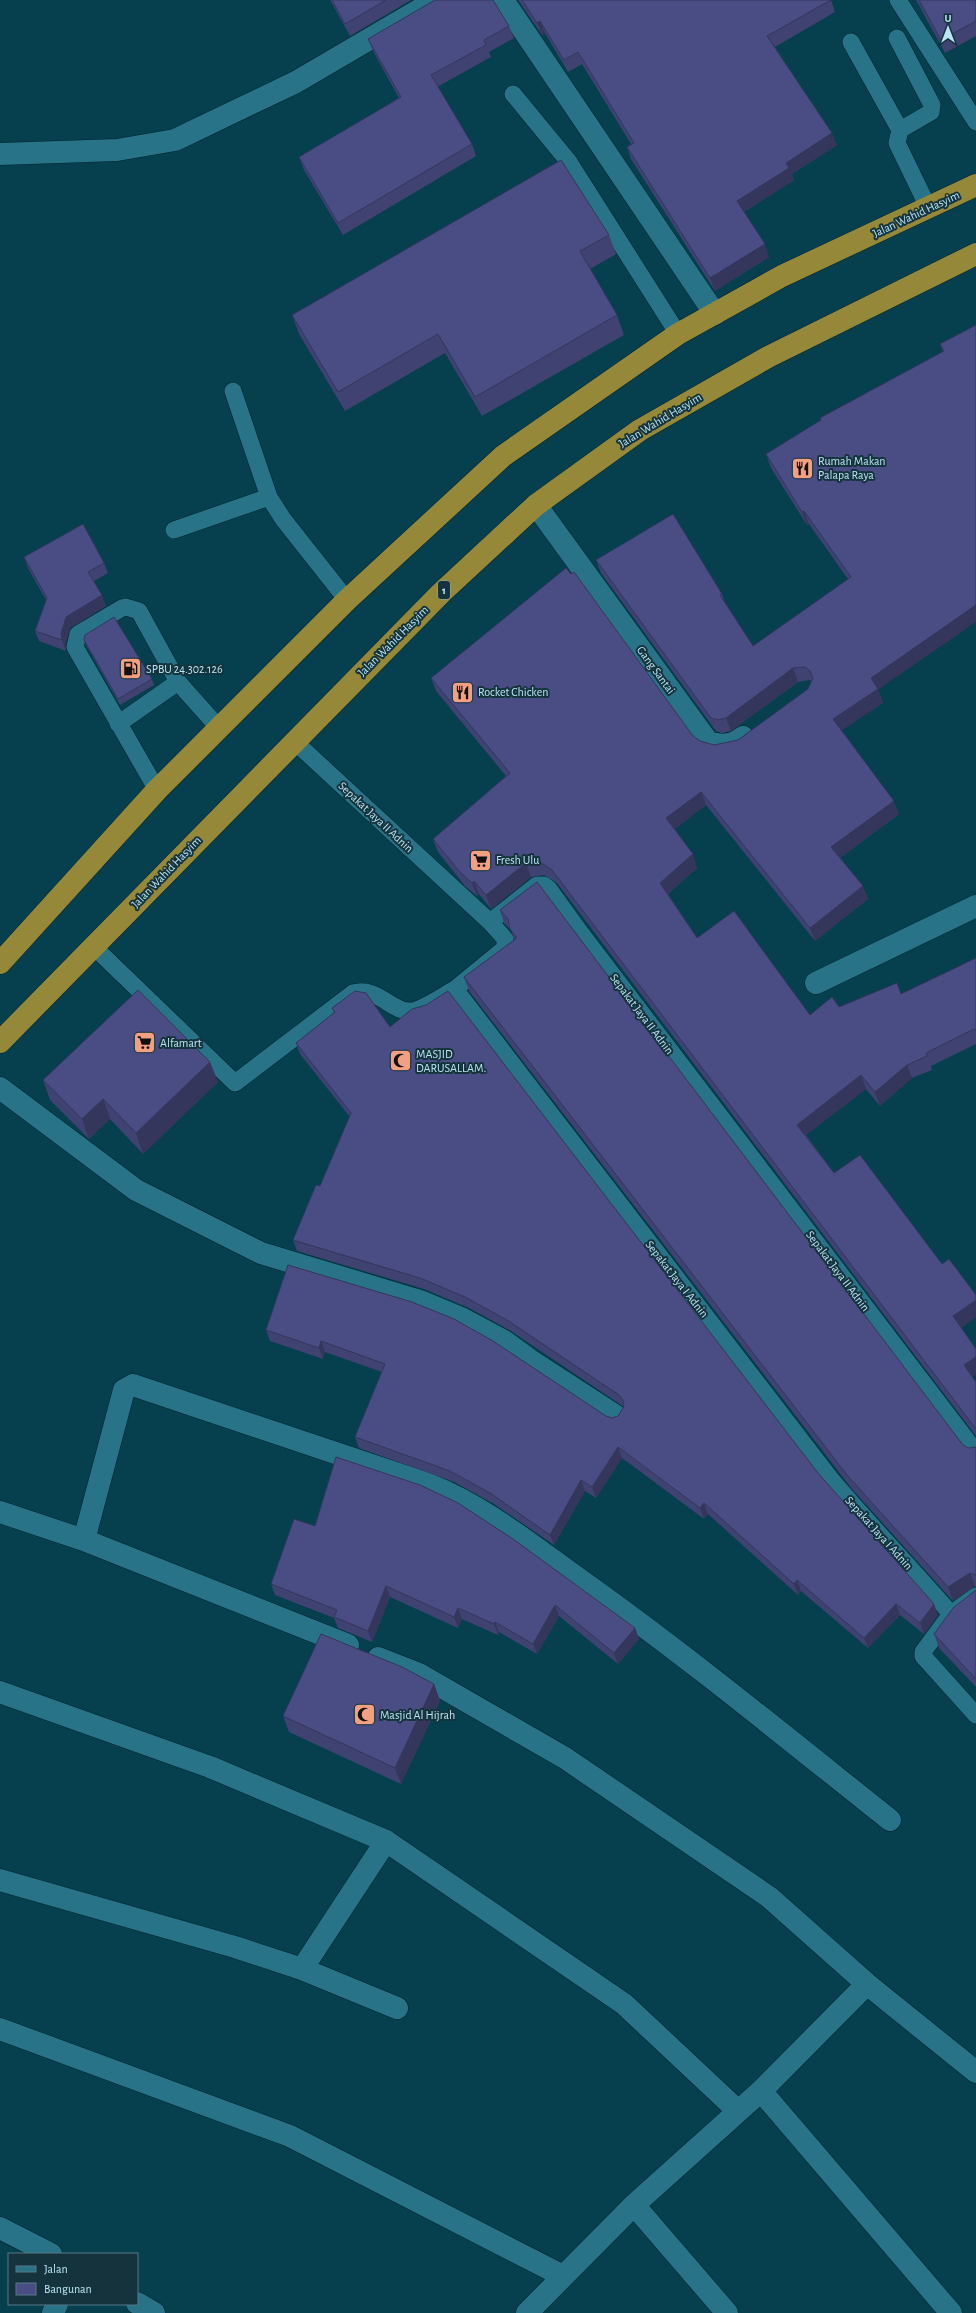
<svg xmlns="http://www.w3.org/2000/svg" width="976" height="2313" viewBox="0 0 976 2313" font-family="'Alegreya Sans',sans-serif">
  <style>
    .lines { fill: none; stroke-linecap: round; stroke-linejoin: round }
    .lane-casing { stroke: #04242d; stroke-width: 18 }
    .street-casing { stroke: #04242d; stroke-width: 23 }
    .highway-casing { stroke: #04242d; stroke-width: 23 }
    .lane { stroke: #287388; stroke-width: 17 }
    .street { stroke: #287388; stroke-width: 22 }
    .highway { stroke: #958838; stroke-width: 22 }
    .wall { fill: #404272 }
    .shaded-wall { fill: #34365c }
    .building { fill: #4a4d84; stroke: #34365c }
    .labels { text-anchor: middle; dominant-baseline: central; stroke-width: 4; stroke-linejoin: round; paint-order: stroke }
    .shield { fill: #15333c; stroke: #88b0bd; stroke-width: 1 }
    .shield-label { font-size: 11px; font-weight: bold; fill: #bae6f4 }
    .street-label { font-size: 12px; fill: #bae6f4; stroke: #15333c }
    .poi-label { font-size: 12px; fill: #bae6f4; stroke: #15333c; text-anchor: start }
  </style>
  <rect width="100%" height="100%" fill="#063f4e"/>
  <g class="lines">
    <defs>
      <path id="lane" d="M898 0 976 122
        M897 38 932 105 931 112 900 130
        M851 42 900 130 897 143 929 209
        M513 94 569 162 678 334
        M233 391 269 497 283 519 347 600
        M174 530 269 497
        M118 724 178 682
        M294 741 490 922 537 885H544L549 889 580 932 976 1452
        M157 790 75 647 78 634 122 608 126 607 139 611 178 682 219 728
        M490 922 505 939V948L455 989 830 1478C869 1524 911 1568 951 1614L976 1596
        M93 946 235 1083 353 993C378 986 391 1012 410 1011 421 1011 444 995 455 989
        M948 1618 923 1652V1656L976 1715"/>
      <path id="street" d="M503 0 715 314
        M0 154 117 150 175 140 296 82 436 0
        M536 505 708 742C722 746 731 746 743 737
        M816 983 976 906
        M0 1088 136 1190 261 1253 420 1301 463 1319 504 1341 530 1360 616 1416
        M0 1512 84 1540 348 1645
        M84 1540 124 1390 133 1385 428 1484C484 1506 530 1544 579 1579 686 1655 787 1738 890 1820
        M378 1658 419 1674 565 1758 769 1897 867 1984 976 2072
        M0 1692 210 1767 386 1841 624 2004 737 2110
        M0 1880 235 1947 302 1969 397 2008
        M302 1969 386 1841
        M0 2029 290 2136 563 2276
        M761 2091 951 2313
        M634 2205 727 2313
        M0 2228 51 2254
        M137 2303 154 2313
        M53 2313 57 2304
        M527 2313 634 2205 761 2091 867 1984"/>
      <path id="highway" d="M0 963 157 790 347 600 503 456 678 334 782 276 976 185
        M0 1042 441 593 536 505 640 430 768 357 976 254"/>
    </defs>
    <use href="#lane" class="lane-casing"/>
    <use href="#street" class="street-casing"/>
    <use href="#highway" class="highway-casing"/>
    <use href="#lane" class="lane"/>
    <use href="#street" class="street"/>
    <use href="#highway" class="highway"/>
  </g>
  <path class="wall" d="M330 0H411L350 36Z
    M518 0H831L835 12 775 47 837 145 792 174 794 180 744 212 769 257 715 291 631 159 627 147 631 144 582 64 568 72 545 33 542 35Z
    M916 0H976V36L945 53Z
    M509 26 514 38 489 52 491 57 437 87 472 144 476 156 343 235 304 170 299 157 399 98 373 51 368 39Z
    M609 235 616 254 590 269 617 315 624 335 482 416 445 353 345 411 299 334 292 315Z
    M976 325 878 689 883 703 841 730 899 814 840 858 863 886 868 899 815 941 706 805 675 829 697 868 668 894 697 938 810 1015 839 1007 901 994 976 958V1044L931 1066 932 1070 912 1078 880 1106 866 1089 806 1135 834 1173 942 1264 976 1295V1317L961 1328 976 1374 972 1377 976 1382V1436L557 883 544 875 531 877 491 909 479 894 477 896 465 886 438 852 433 839 506 776 436 691 431 678 693 736 700 741 714 745 738 740 808 689 811 681 810 680 798 682 731 731 722 733 716 731 601 573 596 560 722 594 725 603 753 646 848 579 809 524 807 525 771 468 766 454 943 352 940 344Z
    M24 557 104 563 108 573 94 581 106 606 70 628 65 645 66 651 39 641 35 631 46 600 28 568Z
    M84 640 152 679 154 685 120 705 86 645Z
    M500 910 963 1445 968 1448 976 1447V1587L975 1586 953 1601 852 1489 469 991 464 977 514 940 511 930 504 923Z
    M332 1008 390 1027 818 1473 938 1615 924 1634 900 1615 868 1648 801 1591 798 1595 708 1514 704 1519 622 1458 596 1498 585 1491 554 1545 494 1504 454 1482 359 1448 355 1437 382 1372 325 1352 323 1359 270 1341 266 1330 288 1265 606 1416 612 1418 618 1416 624 1407 511 1331 469 1308 424 1289 297 1251 293 1240 320 1186 350 1117 300 1054 296 1043 334 1013Z
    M43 1080 218 1082 143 1154 110 1119 89 1139 50 1100Z
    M315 1526 635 1628 639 1639 618 1664 559 1616 537 1654 499 1632 498 1635 462 1619 458 1628 390 1597 372 1642 338 1628 334 1618 275 1595 271 1584Z
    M976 1590V1687L939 1648 934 1634Z
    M434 1684 440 1701 401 1784 289 1732 283 1716Z"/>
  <path class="shaded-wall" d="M540 21 545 33 542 35 537 23Z
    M832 133 837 145 792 174 794 180 742 213 737 201 786 163Z
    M765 244 769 257 715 291 710 278Z
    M804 511 809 524 807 525 802 512Z
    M102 595 106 606 70 628 65 645 66 651 62 640 61 634 66 617Z
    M976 605V622L876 691 871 678Z
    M793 668 798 682 731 731 726 718Z
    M878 689 883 703 838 733 833 719Z
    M701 792 706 805 671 832 666 818Z
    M894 801 899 814 836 861 831 847Z
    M693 854 697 868 665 896 660 883Z
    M526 863 531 877 491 909 486 895Z
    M474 881 479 894 477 896 472 883Z
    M863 886 868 899 815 941 810 928Z
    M210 1062 218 1082 143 1154 136 1133Z
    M907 1065 912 1078 880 1106 875 1092Z
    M861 1075 866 1089 802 1138 797 1125Z
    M103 1099 110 1119 89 1139 82 1119Z
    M976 1300V1317L958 1330 953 1316Z
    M321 1341 325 1352 323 1359 319 1348Z
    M976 1357V1374L969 1379 964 1365Z
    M618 1447 622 1458 596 1498 592 1487Z
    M581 1480 585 1491 554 1545 550 1535Z
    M704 1503 708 1514 704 1519 700 1508Z
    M970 1573 975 1586 953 1601 948 1587Z
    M797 1580 801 1591 798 1595 794 1584Z
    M386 1586 390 1597 372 1642 368 1631Z
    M896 1604 900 1615 868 1648 864 1638Z
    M934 1604 938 1615 924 1634 920 1623Z
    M555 1605 559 1616 537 1654 533 1644Z
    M458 1608 462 1619 458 1628 454 1617Z
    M495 1622 499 1632 498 1635 494 1624Z
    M635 1628 639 1639 618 1664 614 1653Z
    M434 1684 440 1701 401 1784 395 1768Z"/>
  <path class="building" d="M332 0H386L345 24Z
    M435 0H493L509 26 484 40 486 45 431 75 472 144 338 223 299 157 401 97 368 39Z
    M522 0H831L767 36 832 133 786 163 789 168 737 201 765 244 710 278 627 147 634 143 578 52 564 60 540 21 537 23Z
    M919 0H976V21L941 40Z
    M561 160 609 235 580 251 617 315 475 397 438 334 338 392 292 315Z
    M976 325V605L871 678 878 689 833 719 894 801 831 847 863 886 810 928 701 792 666 818 693 854 660 883 697 938 734 911 810 1015 832 997 839 1007 897 983 901 994 976 958V1031L974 1029 926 1053 927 1056 907 1065 875 1092 861 1075 797 1125 834 1173 860 1155 942 1264 949 1259 976 1295V1300L953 1316 976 1349V1357L964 1365 976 1382V1429L552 870 540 862 526 863 486 895 474 881 472 883 460 872 433 839 510 773 431 678 566 568 571 574 574 572 693 736 700 741 714 745 738 740 808 689 813 678 810 671 805 667 793 668 726 718 718 720 711 718 596 560 673 514 722 594 720 595 753 646 851 577 804 511 802 512 766 454 821 420 820 418 944 351 940 344Z
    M83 524 104 563 88 572 102 595 66 617 61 634 62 640 35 631 47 598 24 557Z
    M114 617 152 679 118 699 84 640 85 635Z
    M537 882 963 1445 968 1448 976 1447V1575L970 1573 948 1587 847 1475 464 977 517 938 510 929 508 919 500 910Z
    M138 990 210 1062 136 1133 103 1099 82 1119 43 1080Z
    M355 991 366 993 390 1027 412 1009 426 1005 448 991 818 1473 934 1604 920 1623 896 1604 864 1638 797 1580 794 1584 704 1503 700 1508 618 1447 592 1487 581 1480 550 1535 490 1493 450 1471 355 1437 385 1364 321 1341 319 1348 266 1330 288 1265 412 1302 454 1319 493 1341 606 1416 612 1418 618 1416 624 1406 623 1400 619 1395 507 1320 465 1297 420 1278 293 1240 316 1185 320 1186 351 1113 296 1043 335 1012 332 1008Z
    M336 1457 420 1485 458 1503 513 1539 635 1628 614 1653 555 1605 533 1644 495 1622 494 1624 458 1608 454 1617 386 1586 368 1631 334 1617 337 1610 271 1584 294 1519 315 1526Z
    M976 1590V1679L934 1634 953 1608Z
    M321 1634 402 1667 434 1684 395 1768 283 1716Z"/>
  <defs>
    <symbol id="restaurant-square" viewBox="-11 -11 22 22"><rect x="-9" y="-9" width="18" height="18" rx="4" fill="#f39f82" stroke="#15333c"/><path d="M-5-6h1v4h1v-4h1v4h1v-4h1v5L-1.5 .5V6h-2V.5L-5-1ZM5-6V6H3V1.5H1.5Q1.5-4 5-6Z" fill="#111"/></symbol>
    <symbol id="fuel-square" viewBox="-11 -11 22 22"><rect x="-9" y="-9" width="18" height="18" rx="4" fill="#f39f82" stroke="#15333c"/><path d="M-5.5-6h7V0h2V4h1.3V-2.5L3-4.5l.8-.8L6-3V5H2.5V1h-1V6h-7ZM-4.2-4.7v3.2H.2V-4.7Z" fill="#111"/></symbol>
    <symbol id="supermarket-square" viewBox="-11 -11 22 22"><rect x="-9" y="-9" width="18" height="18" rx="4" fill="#f39f82" stroke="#15333c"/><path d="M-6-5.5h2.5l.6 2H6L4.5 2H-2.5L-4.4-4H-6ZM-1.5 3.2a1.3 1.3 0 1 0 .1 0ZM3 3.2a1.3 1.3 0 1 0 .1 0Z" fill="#111"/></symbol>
    <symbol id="mosque-square" viewBox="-11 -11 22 22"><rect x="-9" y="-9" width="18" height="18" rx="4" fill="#f39f82" stroke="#15333c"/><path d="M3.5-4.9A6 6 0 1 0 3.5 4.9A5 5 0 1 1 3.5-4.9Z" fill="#111"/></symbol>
  </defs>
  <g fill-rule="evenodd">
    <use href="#restaurant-square" x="790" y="456" width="25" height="25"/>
    <use href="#fuel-square" x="118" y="656" width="25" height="25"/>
    <use href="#restaurant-square" x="450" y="680" width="25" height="25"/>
    <use href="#supermarket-square" x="468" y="848" width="25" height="25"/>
    <use href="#supermarket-square" x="132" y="1030" width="25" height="25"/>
    <use href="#mosque-square" x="388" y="1048" width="25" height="25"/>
    <use href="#mosque-square" x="352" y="1702" width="25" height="25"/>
  </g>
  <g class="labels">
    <rect class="shield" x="438" y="581" width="12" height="18" rx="3"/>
    <g class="shield-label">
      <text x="444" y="590">1</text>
    </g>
    <g class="street-label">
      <text transform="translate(916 214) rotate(-25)">Jalan Wahid Hasyim</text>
      <text transform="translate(660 420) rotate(-31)">Jalan Wahid Hasyim</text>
      <text transform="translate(393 641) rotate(-45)">Jalan Wahid Hasyim</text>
      <text transform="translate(656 670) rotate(54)">Gang Santai</text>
      <text transform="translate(376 817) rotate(43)">Sepakat Jaya II Adnin</text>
      <text transform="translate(166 872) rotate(-46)">Jalan Wahid Hasyim</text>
      <text transform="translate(642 1014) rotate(53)">Sepakat Jaya II Adnin</text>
      <text transform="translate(838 1271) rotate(53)">Sepakat Jaya II Adnin</text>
      <text transform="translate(677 1279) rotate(52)">Sepakat Jaya I Adnin</text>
      <text transform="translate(879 1533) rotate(48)">Sepakat Jaya I Adnin</text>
    </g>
    <g class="poi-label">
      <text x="818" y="461">Rumah Makan<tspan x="818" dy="14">Palapa Raya</tspan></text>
      <text x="146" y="669">SPBU 24.302.126</text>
      <text x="478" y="692">Rocket Chicken</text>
      <text x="496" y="860">Fresh Ulu</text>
      <text x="160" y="1043">Alfamart</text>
      <text x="416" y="1054">MASJID<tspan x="416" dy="14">DARUSALLAM.</tspan></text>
      <text x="380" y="1715">Masjid Al Hijrah</text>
    </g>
  </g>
  <rect x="8" y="2253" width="130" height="52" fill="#15333c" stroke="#577b86"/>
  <rect x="16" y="2266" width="20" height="6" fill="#287388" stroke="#577b86"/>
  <text x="44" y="2273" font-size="12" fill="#bae6f4">Jalan</text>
  <rect x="16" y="2283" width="20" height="12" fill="#4a4d84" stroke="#577b86"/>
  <text x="44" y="2293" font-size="12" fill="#bae6f4">Bangunan</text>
  <g transform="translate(948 28)" stroke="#15333c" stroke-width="3" paint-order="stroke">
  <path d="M0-3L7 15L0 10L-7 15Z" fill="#bae6f4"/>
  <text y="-6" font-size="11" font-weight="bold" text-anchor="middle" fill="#bae6f4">U</text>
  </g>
</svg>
